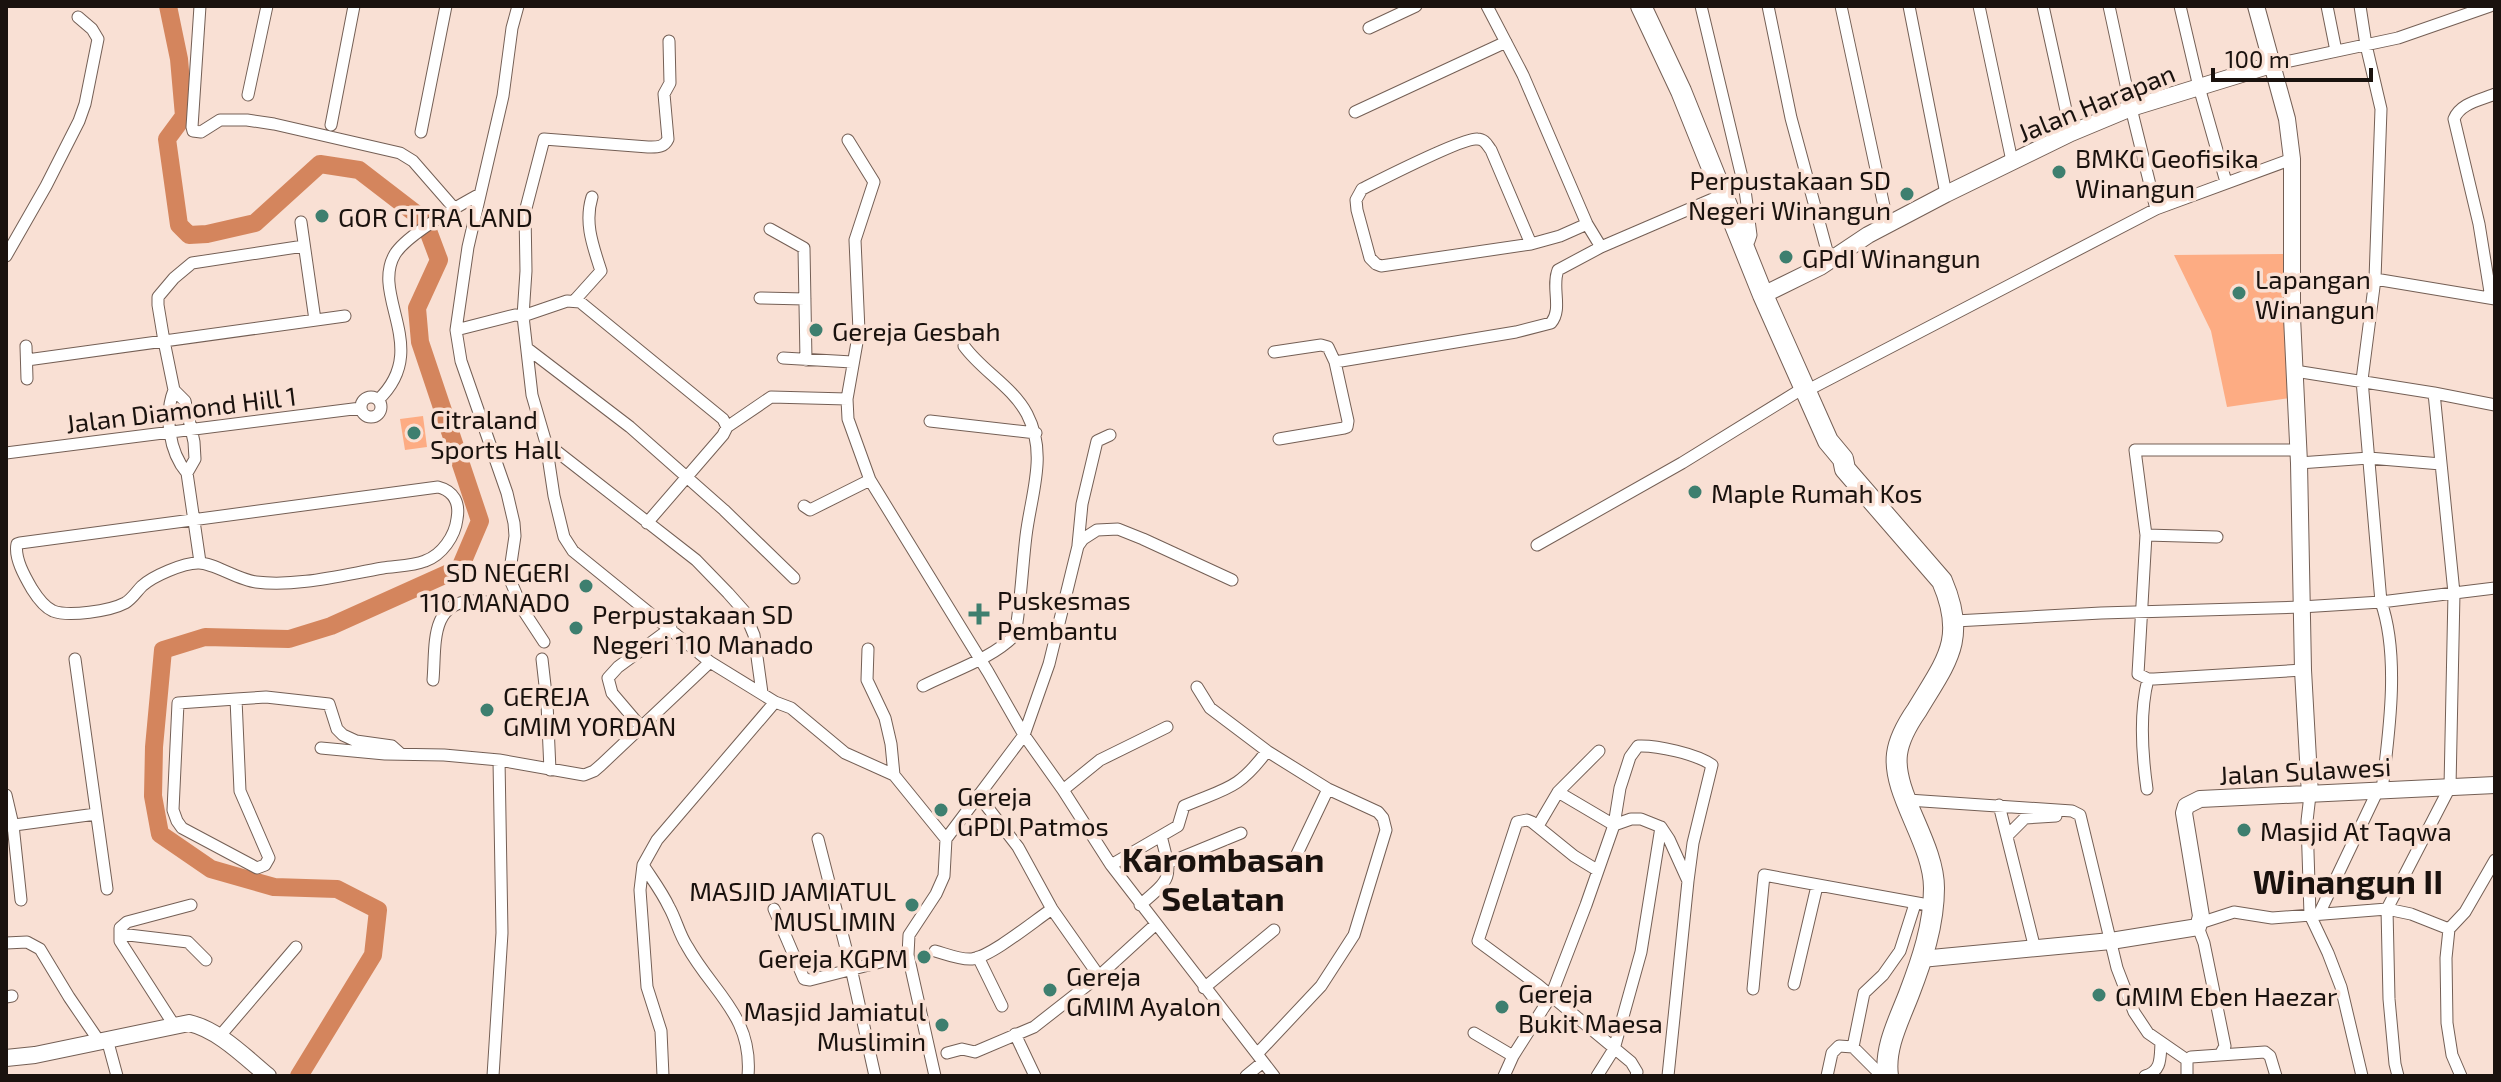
<svg xmlns="http://www.w3.org/2000/svg" width="2501" height="1082" viewBox="0 0 2501 1082" font-family="'Exo 2',sans-serif">
  <style>
    .pitch { fill: #fdac83 }
    .lines { fill: none; stroke-linecap: round; stroke-linejoin: round }
    .river { stroke: #d4855d; stroke-width: 18 }
    .street-casing { stroke: #745f55; stroke-width: 13 }
    .secondary-casing { stroke: #745f55; stroke-width: 18 }
    .highway-casing { stroke: #745f55; stroke-width: 22 }
    .street { stroke: #fff; stroke-width: 11 }
    .secondary { stroke: #fff; stroke-width: 16 }
    .highway { stroke: #fff; stroke-width: 20 }
    .poi-dot { fill: #3e7f6f; stroke: #f9e0d4; stroke-width: 3 }
    .labels { text-anchor: middle; dominant-baseline: central; stroke-width: 7; stroke-linejoin: round; paint-order: stroke }
    .street-label { font-size: 26px; fill: #1a120e; stroke: #f9e0d4 }
    .poi-label { font-size: 26px; fill: #1a120e; stroke: #f9e0d4; text-anchor: start }
    .district-label { font-size: 34px; font-weight: bold; fill: #1a120e; stroke: #f9e0d4 }
  </style>
  <rect width="100%" height="100%" fill="#f9e0d4"/>
  <path class="pitch" d="M2283 254 2290 398 2227 407 2211 331 2174 255Z
    M423 416 427 447 405 450 400 419Z"/>
  <g class="lines">
    <path class="river" d="M168 6 179 59 184 116 167 139 179 225 189 235 207 234 255 223 320 164 359 170 424 220 439 260 417 308 420 342 480 521 460 568 331 626 289 639 205 637 163 650 154 747 153 796 160 834 211 869 274 887 337 889 378 910 373 955 299 1076"/>
    <defs>
      <path id="street" d="M200 6 192 127 193 131 201 132 220 120H247L274 124 400 153 413 161 454 208
        M518 6 512 28 503 96 468 247 456 330 461 361 507 493 514 523 515 536 510 570 511 582 523 610 544 642
        M1487 6 1523 75 1587 224 1601 247
        M1701 6 1745 190 1751 235 1749 241 1743 246
        M1768 6 1791 118 1830 262
        M1841 6 1888 225
        M1909 6 1946 194
        M1979 6 2012 161
        M2043 6 2071 133
        M2109 6 2131 108 2156 209
        M2180 6 2199 87 2226 182
        M2327 6 2336 51
        M2360 6 2366 45 2381 109 2375 279 2362 380 2381 602C2400 656 2389 733 2382 790
        M1369 28 1416 6
        M669 41 670 83 664 94 668 139C664 148 656 147 648 147L544 139 525 212 526 271 523 316 532 395 546 443 554 496 564 537 573 551 710 662 775 702 791 708 845 753 894 775 946 839
        M2271 65 2398 38 2490 6
        M248 95 267 6
        M1355 112 1506 42
        M331 125 354 6
        M421 132 446 6
        M848 140 874 182 855 240 859 331 847 399 848 419 870 480 988 672 1024 735 1063 790 1111 865 1274 1076
        M301 222 315 320
        M770 229 804 248 806 360
        M1531 244 1381 266 1376 264 1370 258 1357 210 1356 200 1362 189C1380 180 1464 137 1477 139 1485 139 1487 145 1491 150L1531 244 1560 236 1587 224
        M6 256 46 186 79 121 85 104 98 39 92 29 78 17
        M2375 279 2495 299
        M760 298 805 299
        M2491 298 2479 224 2454 119C2460 103 2481 100 2495 94
        M574 301 601 271C593 246 584 223 592 197
        M456 330 515 315 523 316 567 301 580 302 723 419 727 427 723 435 647 523
        M26 346 27 379
        M528 349 630 427 724 510 794 578
        M1274 352 1321 345 1328 347 1335 362 1348 421 1347 427 1344 428 1279 439
        M783 358 852 362
        M27 360 345 316
        M1335 362 1516 332 1551 323C1563 309 1551 287 1558 270L1601 247 1722 195
        M2295 371 2434 393 2495 405
        M174 390C164 415 169 452 187 473
        M1808 390 2156 209 2292 159
        M361 407a10 10 0 1 1 20 0a10 10 0 1 1-20 0Z
        M378 400C432 349 370 296 395 254 407 235 458 206 480 194
        M930 421 1036 433
        M727 427 771 397 847 399
        M546 443 696 560 728 593 744 611 754 635 762 693
        M6 453 361 408
        M2299 463 2369 458 2441 464
        M438 487C454 491 460 503 457 519 455 536 442 555 425 561 413 566 396 566 383 568 342 575 297 587 256 582 238 580 212 562 198 563 183 563 153 576 142 586 136 592 132 599 125 603 110 611 69 617 53 611 44 607 37 597 32 589 25 577 14 558 17 544L20 543Z
        M804 506 810 510 870 480
        M2146 535 2135 450H2298
        M2217 537 2146 535 2138 674 2148 679H2154L2303 670
        M1078 545 1082 504 1097 441 1110 435
        M1537 545 1682 463 1805 387
        M200 562 187 473 195 459 194 442 185 401 174 390 164 341 158 305V297L174 278 192 263 304 246
        M1955 621 2101 613 2301 607 2381 602 2495 588
        M868 649 867 680 885 718 891 744 894 775
        M75 659 107 889
        M542 659 547 703 550 770
        M433 680C436 647 429 602 473 601 485 601 498 605 510 603L516 597
        M923 686C952 671 992 659 1015 635 1021 602 1022 569 1026 536 1031 494 1048 454 1027 414 1012 386 982 371 964 346
        M1197 687 1210 708 1267 751 1328 789 1378 812 1383 818 1386 830 1354 935 1321 986 1257 1054
        M236 699 178 703 173 810 177 821 182 828 257 868 265 865 269 858 240 791 236 699 266 697 329 704 337 729 343 735 356 741 392 746 401 754
        M641 727 612 693 608 678 618 667 671 628
        M321 748 385 754 444 755 499 760 584 775 594 771 601 765 710 662
        M2147 789C2142 754 2139 714 2148 679
        M1063 790 1100 760 1167 727
        M1558 792 1614 825
        M6 795 13 825 21 900
        M978 795 1018 847 1052 909 1099 976
        M2310 795 2307 821 2310 915 2328 953 2341 987 2362 1076
        M1908 800 2072 811 2080 815 2117 968 2134 1012 2148 1033 2187 1060
        M1999 805 2035 949
        M1614 825 1631 819H1641L1661 827 1669 839 1688 881 1668 1076
        M7 826 96 814
        M1538 826 1558 792 1599 751
        M2007 836 2025 818 2056 816
        M818 839 851 968 875 1076
        M1297 854 1328 789
        M1168 863 1241 833
        M643 865C652 879 662 892 669 907 676 919 679 934 687 946 713 993 753 1016 748 1076
        M1111 865 1178 826 1184 806C1226 788 1238 790 1267 751
        M1597 870 1574 856 1532 822 1527 820 1517 822 1478 941 1538 985 1631 1062 1637 1072 1636 1076
        M1140 905C1173 877 1172 878 1161 836
        M774 909 804 979 810 980 908 955
        M2319 914 2378 790
        M2200 923 2234 912 2272 918 2387 909 2411 914 2449 929
        M120 934 188 942 206 960
        M6 943 27 942 40 949 69 997 99 1041
        M935 951C946 954 960 960 972 959 992 956 1034 921 1052 909
        M978 957 1002 1006
        M1794 984 1817 886
        M1204 988 1274 930
        M1753 989 1764 875 1934 906
        M6 997 12 996
        M174 1025 120 941V928L127 922 191 905
        M1474 1033 1513 1056
        M1015 1034 1035 1076
        M219 1037 296 947
        M107 1039 117 1076
        M1853 1047 1864 993 1883 975 1900 951 1915 904
        M947 1053 962 1049 975 1052 1034 1027 1099 976 1156 924
        M2220 1055 2265 1052 2270 1056 2276 1076
        M493 1076 502 933 499 760
        M663 1076 661 1031 647 987 640 890 643 865 657 840 775 702
        M935 1076 908 955 909 935 936 894 944 876 946 839 1024 735 1049 664 1078 546 1083 539 1097 530 1118 529 1143 539 1232 580
        M1246 1076 1263 1062
        M1504 1076 1513 1056 1551 996 1586 905 1614 825 1620 788 1630 757 1638 746C1656 745 1697 754 1712 765L1693 843 1688 881
        M1597 1076 1614 1049 1641 952 1661 827
        M1827 1076 1832 1053 1839 1046 1853 1047 1877 1071 1887 1070
        M2145 1076C2162 1071 2160 1058 2161 1043
        M2187 1076V1060L2191 1057 2220 1055 2225 1046 2204 943 2198 927
        M2398 1076 2395 1064 2389 999 2387 909 2450 787 2454 593 2434 393
        M2461 1076 2452 1055 2447 1023 2446 958 2449 929 2465 912 2495 860"/>
      <path id="secondary" d="M2256 6 2287 119 2292 159V317L2299 463 2303 670 2310 795
        M1763 295 1820 267 1868 235 1946 194 2071 133 2131 108 2271 65
        M1921 959 2111 941 2198 927 2201 916 2184 813 2186 806 2200 799 2495 785
        M6 1058 35 1055 189 1023C219 1030 245 1057 268 1076"/>
      <path id="highway" d="M1641 6 1681 91 1763 295 1828 441 1843 459 1845 469 1942 581C1967 639 1947 660 1917 710 1908 723 1899 738 1897 754 1892 794 1934 843 1934 888 1934 925 1922 960 1909 994 1899 1020 1884 1048 1888 1076"/>
    </defs>
    <use href="#street" class="street-casing"/>
    <use href="#secondary" class="secondary-casing"/>
    <use href="#highway" class="highway-casing"/>
    <use href="#street" class="street"/>
    <use href="#secondary" class="secondary"/>
    <use href="#highway" class="highway"/>
  </g>
  <g class="poi-dot">
    <circle cx="2059" cy="172" r="8"/>
    <circle cx="1907" cy="194" r="8"/>
    <circle cx="322" cy="216" r="8"/>
    <circle cx="1786" cy="257" r="8"/>
    <circle cx="2239" cy="293" r="8"/>
    <circle cx="816" cy="330" r="8"/>
    <circle cx="414" cy="433" r="8"/>
    <circle cx="1695" cy="492" r="8"/>
    <circle cx="586" cy="586" r="8"/>
    <path d="M975 602h8v8h8v8h-8v8h-8v-8h-8v-8h8z"/>
    <circle cx="576" cy="628" r="8"/>
    <circle cx="487" cy="710" r="8"/>
    <circle cx="941" cy="810" r="8"/>
    <circle cx="2244" cy="830" r="8"/>
    <circle cx="912" cy="905" r="8"/>
    <circle cx="924" cy="957" r="8"/>
    <circle cx="1050" cy="990" r="8"/>
    <circle cx="2099" cy="995" r="8"/>
    <circle cx="1502" cy="1007" r="8"/>
    <circle cx="942" cy="1025" r="8"/>
  </g>
  <g class="labels">
    <g class="street-label">
      <text transform="translate(2096 102) rotate(-22)">Jalan Harapan</text>
      <text transform="translate(181 409) rotate(-7)">Jalan Diamond Hill 1</text>
      <text transform="translate(2305 770) rotate(-3)">Jalan Sulawesi</text>
    </g>
    <g class="poi-label">
      <text x="2075" y="157">BMKG Geofisika<tspan x="2075" dy="30">Winangun</tspan></text>
      <text x="1891" y="179" text-anchor="end">Perpustakaan SD<tspan x="1891" dy="30">Negeri Winangun</tspan></text>
      <text x="338" y="216">GOR CITRA LAND</text>
      <text x="1802" y="257">GPdI Winangun</text>
      <text x="2255" y="278">Lapangan<tspan x="2255" dy="30">Winangun</tspan></text>
      <text x="832" y="330">Gereja Gesbah</text>
      <text x="430" y="418">Citraland<tspan x="430" dy="30">Sports Hall</tspan></text>
      <text x="1711" y="492">Maple Rumah Kos</text>
      <text x="570" y="571" text-anchor="end">SD NEGERI<tspan x="570" dy="30">110 MANADO</tspan></text>
      <text x="997" y="599">Puskesmas<tspan x="997" dy="30">Pembantu</tspan></text>
      <text x="592" y="613">Perpustakaan SD<tspan x="592" dy="30">Negeri 110 Manado</tspan></text>
      <text x="503" y="695">GEREJA<tspan x="503" dy="30">GMIM YORDAN</tspan></text>
      <text x="957" y="795">Gereja<tspan x="957" dy="30">GPDI Patmos</tspan></text>
      <text x="2260" y="830">Masjid At Taqwa</text>
      <text x="896" y="890" text-anchor="end">MASJID JAMIATUL<tspan x="896" dy="30">MUSLIMIN</tspan></text>
      <text x="908" y="957" text-anchor="end">Gereja KGPM</text>
      <text x="1066" y="975">Gereja<tspan x="1066" dy="30">GMIM Ayalon</tspan></text>
      <text x="1518" y="992">Gereja<tspan x="1518" dy="30">Bukit Maesa</tspan></text>
      <text x="2115" y="995">GMIM Eben Haezar</text>
      <text x="926" y="1010" text-anchor="end">Masjid Jamiatul<tspan x="926" dy="30">Muslimin</tspan></text>
    </g>
    <g class="district-label">
      <text x="1223" y="858">Karombasan<tspan x="1223" dy="39">Selatan</tspan></text>
      <text x="2348" y="880">Winangun II</text>
    </g>
  </g>
  <rect width="2501" height="1082" fill="none" stroke="#1a120e" stroke-width="16"/>
  <path d="M2213 68v12h158v-12" fill="none" stroke="#1a120e" stroke-width="4"/>
  <text x="2225" y="68" font-size="24" fill="#1a120e" stroke="#f9e0d4" stroke-width="6" paint-order="stroke">100 m</text>
</svg>
